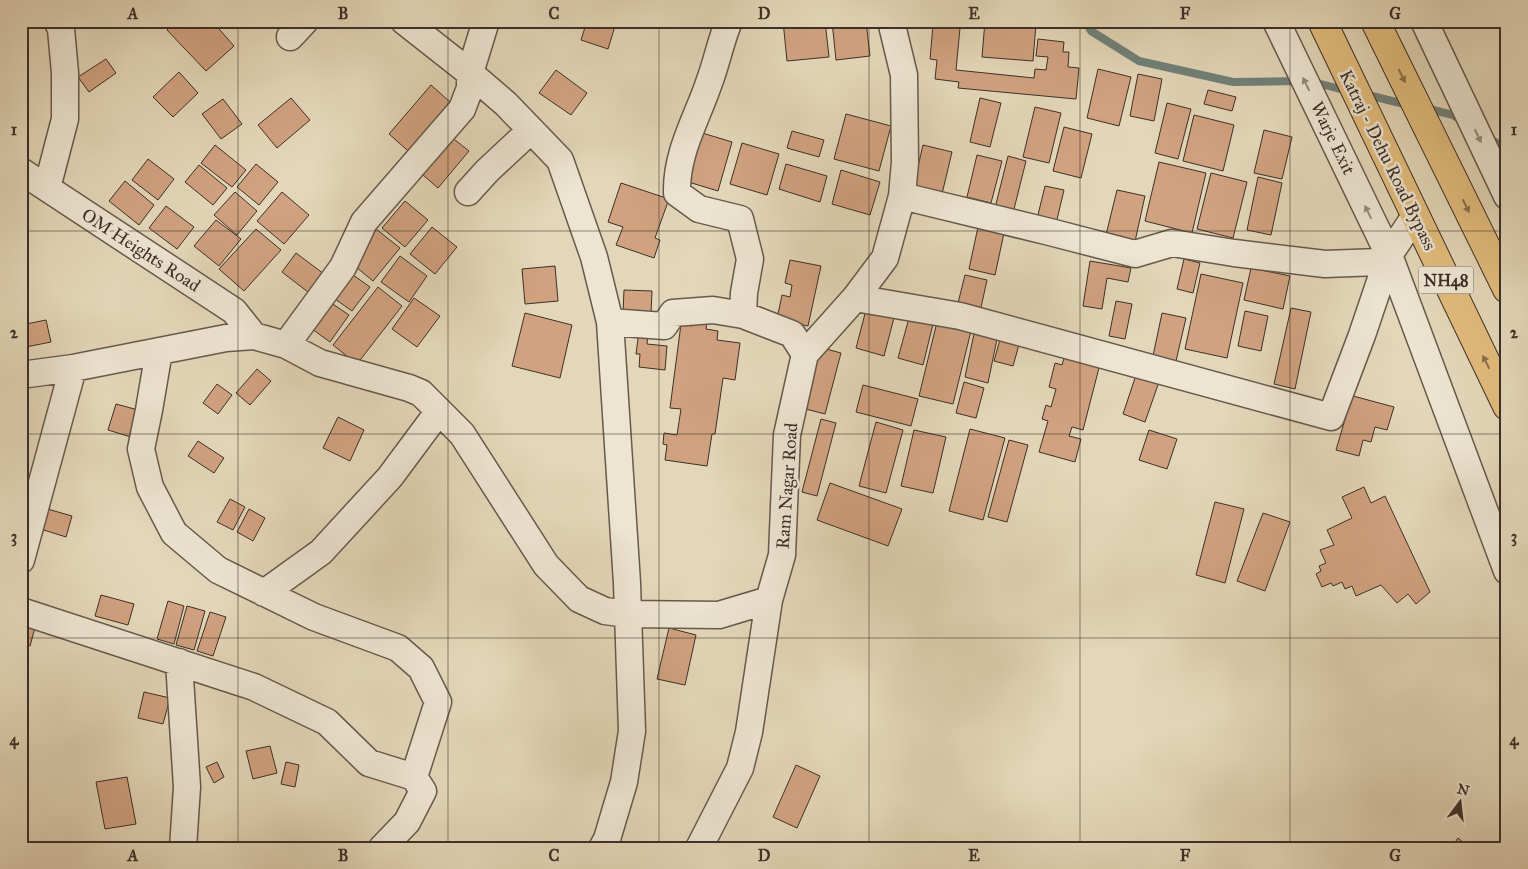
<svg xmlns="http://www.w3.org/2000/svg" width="1528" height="869" viewBox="0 0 1528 869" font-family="'IM FELL Great Primer',serif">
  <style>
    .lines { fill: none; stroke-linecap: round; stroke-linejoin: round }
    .stream { stroke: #71827b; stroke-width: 8 }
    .building { fill: #d1a280; stroke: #3c3029 }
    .minor-casing { stroke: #665a4d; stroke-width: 29 }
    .highway-casing { stroke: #3c3029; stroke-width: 30 }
    .minor { stroke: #ede5d2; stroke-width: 26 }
    .highway { stroke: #e2bc7c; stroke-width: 28 }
    .oneway { fill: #876f4e }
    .oneway2 { fill: #948a7e }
    .grid { fill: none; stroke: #3c3029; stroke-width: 1; stroke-opacity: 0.55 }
    .labels { text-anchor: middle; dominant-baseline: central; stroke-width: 5; stroke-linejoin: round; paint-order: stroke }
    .shield { fill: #ede5d2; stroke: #71665c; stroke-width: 1 }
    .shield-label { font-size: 16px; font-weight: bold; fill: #3c3029 }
    .street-label { font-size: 18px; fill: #3c3029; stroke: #ede5d2 }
    .neatline { fill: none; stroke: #3c3029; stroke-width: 2 }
    .grid-label { font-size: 16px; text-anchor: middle; font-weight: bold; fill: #3c3029 }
  </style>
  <rect width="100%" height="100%" fill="#e4d7b9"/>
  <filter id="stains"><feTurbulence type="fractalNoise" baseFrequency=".004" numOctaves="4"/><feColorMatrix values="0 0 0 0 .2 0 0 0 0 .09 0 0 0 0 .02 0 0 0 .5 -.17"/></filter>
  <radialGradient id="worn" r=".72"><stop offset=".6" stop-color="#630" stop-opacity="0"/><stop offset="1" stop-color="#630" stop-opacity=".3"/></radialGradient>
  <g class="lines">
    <path class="stream" d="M1085 21 1091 31 1139 61 1233 82 1299 81
      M1313 82 1348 91
      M1364 94 1408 105
      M1425 108 1453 115 1463 121
      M1487 137 1503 147 1507 155"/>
  </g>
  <path class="building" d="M176 21H212L234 46 206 71 167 30Z
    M587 21H600L615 26 608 49 581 40Z
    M783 21H825L829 57 787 61Z
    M832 21H866L870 56 836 60Z
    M985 21 1036 24 1033 61 982 57Z
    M933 25 960 28 956 70 1034 78 1035 69 1046 70 1048 57 1036 56 1038 39 1064 42 1063 52H1069L1068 67 1079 68 1076 99 958 88 959 82 935 79 937 60 930 59Z
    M106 59 116 73 89 92 78 77Z
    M1098 69 1131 77 1119 126 1087 118Z
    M556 70 587 93 571 115 539 93Z
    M179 72 198 93 173 117 153 97Z
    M1138 74 1162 79 1154 121 1130 116Z
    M431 85 458 109 415 157 389 134Z
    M1208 90 1236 97 1232 111 1204 104Z
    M291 98 310 120 277 148 258 125Z
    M980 98 1001 103 990 147 970 142Z
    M223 99 242 124 221 139 202 114Z
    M1167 103 1191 109 1178 159 1155 153Z
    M1035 107 1061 113 1049 163 1023 157Z
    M846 114 891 126 879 171 834 159Z
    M1194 115 1234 125 1223 171 1183 161Z
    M1064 127 1092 134 1081 178 1053 171Z
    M1264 130 1292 137 1282 179 1254 173Z
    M792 131 824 140 819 157 787 148Z
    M445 132 469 151 438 188 415 168Z
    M699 132 732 142 718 191 685 181Z
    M742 143 779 154 767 195 730 184Z
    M215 145 246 170 232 187 201 163Z
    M923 145 952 152 942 194 913 188Z
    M977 155 1002 161 991 203 967 197Z
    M1008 156 1026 161 1013 213 995 208Z
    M148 159 174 179 158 200 132 180Z
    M1159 162 1206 173 1192 233 1145 221Z
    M256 164 278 182 259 205 237 187Z
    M786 164 827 176 820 202 779 189Z
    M199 165 227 188 213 205 185 182Z
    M841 170 880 182 870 215 832 204Z
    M1211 173 1247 182 1233 238 1197 229Z
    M1258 177 1282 183 1271 235 1247 230Z
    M125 181 154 205 139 225 109 201Z
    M621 183 669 199 655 238 660 240 654 258 616 245 623 227 608 222Z
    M1045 186 1064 190 1055 228 1036 223Z
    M1117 190 1145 196 1134 246 1105 239Z
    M235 192 257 211 237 235 214 215Z
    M282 192 309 215 284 244 257 221Z
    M405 201 428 220 405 247 382 228Z
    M166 206 194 227 177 249 149 228Z
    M216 220 241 239 219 266 194 246Z
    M432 227 457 247 435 274 410 254Z
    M978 227 1004 233 995 275 969 269Z
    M256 229 281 250 244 291 219 269Z
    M376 229 400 248 373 281 350 262Z
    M296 253 332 280 317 299 282 272Z
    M400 256 427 276 409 302 381 282Z
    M1184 259 1200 263 1193 293 1177 289Z
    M790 260 821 266 808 326 777 319 782 295 790 297 792 285 785 283Z
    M1090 261 1131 268 1128 282 1107 278 1102 309 1083 306Z
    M555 266 558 301 525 304 522 269Z
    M1251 268 1290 276 1283 309 1244 300Z
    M346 270 370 287 352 311 328 294Z
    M1201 274 1243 283 1227 358 1185 349Z
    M965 275 987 280 980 312 957 307Z
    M378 287 402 306 357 364 333 345Z
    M624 290 652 291 651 314 623 313Z
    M324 298 349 315 330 342 305 324Z
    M414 298 440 316 417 347 392 329Z
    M1116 301 1132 304 1125 339 1109 336Z
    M867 306 895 314 884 356 856 348Z
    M1291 308 1311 312 1295 389 1274 384Z
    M1245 311 1268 316 1261 351 1238 346Z
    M525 313 572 325 560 378 512 366Z
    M1162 313 1186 318 1176 361 1153 356Z
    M909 318 933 324 923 365 898 358Z
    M693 319 707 321 706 329 718 331 717 340 740 343 735 380 723 378 715 434H712L707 466 665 460 667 445 663 444 664 433 677 435 681 409 670 408 681 324 692 326Z
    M46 320 51 342 21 348V325Z
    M937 322 971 331 953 404 919 396Z
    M975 329 998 334 988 383 965 377Z
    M639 331 648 333 647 344 667 346 665 370 639 367 640 354H636Z
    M1001 336 1020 341 1013 366 994 361Z
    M819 347 841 353 825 414 802 408Z
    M1066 351 1101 360 1083 430 1072 427 1069 436 1081 439 1075 462 1039 452 1048 421 1042 419 1046 405 1051 407 1056 389 1049 387 1055 363 1062 365Z
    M257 369 271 381 250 405 236 393Z
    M1137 372 1160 379 1145 422 1123 414Z
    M964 382 984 388 976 418 956 413Z
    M217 384 232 395 218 414 203 403Z
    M863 385 918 399 911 426 856 412Z
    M1342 393 1394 407 1387 430 1375 427 1371 442 1363 440 1359 456 1336 450 1346 416 1336 414Z
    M116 404 142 411 134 438 108 430Z
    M338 417 364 430 350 461 323 448Z
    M821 419 836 423 817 496 802 492Z
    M876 422 903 430 886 493 859 486Z
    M970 429 1005 438 983 520 949 511Z
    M914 430 946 437 933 493 901 486Z
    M1149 430 1177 439 1167 469 1139 460Z
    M1009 440 1028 445 1007 522 988 517Z
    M198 441 224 458 214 473 188 456Z
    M830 483 902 509 888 546 817 520Z
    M1364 487 1371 503 1385 496 1430 592 1416 604 1408 594 1397 603 1381 585 1356 596 1352 586 1345 589 1342 582 1333 586 1331 583 1322 587 1316 574 1321 571 1319 566 1326 563 1320 550 1334 545 1327 530 1352 518 1342 497Z
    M230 499 245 507 233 530 217 522Z
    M1215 502 1244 509 1225 583 1196 575Z
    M37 506 72 516 66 537 31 526Z
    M249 509 265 518 253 541 237 532Z
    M1263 513 1290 522 1265 591 1237 581Z
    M101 595 134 604 128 625 95 616Z
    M168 601 184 606 174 644 157 639Z
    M187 606 205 611 194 650 176 645Z
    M210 612 226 617 213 656 197 651Z
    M21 616 37 620 30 646 21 643Z
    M669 628 696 635 685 685 657 679Z
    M144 692 170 698 163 724 138 718Z
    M270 746 277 773 253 779 246 751Z
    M217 762 224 777 214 783 206 767Z
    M286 762 299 765 295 787 281 784Z
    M796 765 820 776 797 828 773 817Z
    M127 777 136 824 105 829 96 782Z
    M1458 838 1470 848H1451Z"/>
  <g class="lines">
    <defs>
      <path id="minor" d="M404 21 470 73 506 104 560 160 594 257 610 322 627 583 632 731 624 782 607 839 602 848
        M729 21C721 40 717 61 710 80 697 119 676 152 677 193L699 209 740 219 750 259 744 293 743 315
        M1276 21 1389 255
        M1424 21 1507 196
        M290 37 305 21
        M21 171 234 311 254 336
        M47 188 65 119V73L61 29 57 21
        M468 192 487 171 531 130
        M902 196 1050 232 1135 254 1172 243 1234 253 1325 264 1379 262 1389 255 1415 216
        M855 298 960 316 1331 417 1362 335 1389 255 1507 571
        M610 322 664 326 673 313 713 310 743 315 792 334 805 354
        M286 345 343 267 364 222 462 109 470 88V73L486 21
        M21 375 73 368 226 338 254 336 286 345 320 363 409 388 421 393 462 434 546 565 579 599 605 611 627 614 719 615 769 600 782 555 787 435 805 354 855 298 885 258 902 196 905 162 904 75 891 21
        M21 560 73 368
        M264 593 321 552 390 477 439 411
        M21 611 254 687 327 722 369 763 414 777 438 702 421 668 398 648 314 617 218 570 174 533 150 487 141 449 149 410 159 351
        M179 662 187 787 183 848
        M382 848 407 822 423 791 414 777
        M699 848 740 768 749 732 769 600"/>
      <path id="highway" d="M1322 21 1507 406
        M1375 21 1507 289"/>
    </defs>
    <use href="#minor" class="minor-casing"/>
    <use href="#highway" class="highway-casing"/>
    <use href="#minor" class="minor"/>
    <use href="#highway" class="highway"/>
  </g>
  <defs><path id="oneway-solid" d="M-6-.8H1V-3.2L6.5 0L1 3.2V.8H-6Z" transform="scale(1.25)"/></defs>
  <g class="oneway">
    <use href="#oneway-solid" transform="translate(1402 76) rotate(64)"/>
    <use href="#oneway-solid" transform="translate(1466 206) rotate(64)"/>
    <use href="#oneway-solid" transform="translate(1486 362) rotate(-116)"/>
  </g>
  <g class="oneway2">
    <use href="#oneway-solid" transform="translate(1306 84) rotate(-116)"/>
    <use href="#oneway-solid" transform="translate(1478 136) rotate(65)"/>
    <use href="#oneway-solid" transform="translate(1368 212) rotate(-116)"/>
  </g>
  <path class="grid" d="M238 21V848M448 21V848M659 21V848M869 21V848M1080 21V848M1290 21V848M21 231H1507M21 434H1507M21 638H1507"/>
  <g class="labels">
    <rect class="shield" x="1418.5" y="266.5" width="55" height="27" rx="4"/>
    <g class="shield-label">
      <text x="1446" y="280">NH48</text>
    </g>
    <g class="street-label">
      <text transform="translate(1333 138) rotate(64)">Warje Exit</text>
      <text transform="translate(1388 160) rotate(64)">Katraj - Dehu Road Bypass</text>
      <text transform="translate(141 250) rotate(33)">OM Heights Road</text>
      <text transform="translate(787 486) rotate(-86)">Ram Nagar Road</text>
    </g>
  </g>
  <rect width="1528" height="869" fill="none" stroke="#e4d7b9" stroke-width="55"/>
  <g transform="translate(1460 802) rotate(15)" stroke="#ede5d2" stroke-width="4" paint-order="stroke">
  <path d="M0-4L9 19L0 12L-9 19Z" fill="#3c3029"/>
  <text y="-8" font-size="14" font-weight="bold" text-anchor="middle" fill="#3c3029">N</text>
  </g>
  <rect x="28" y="28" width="1472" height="814" class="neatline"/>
  <g class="grid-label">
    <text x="133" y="19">A</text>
    <text x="343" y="19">B</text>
    <text x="554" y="19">C</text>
    <text x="764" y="19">D</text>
    <text x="974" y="19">E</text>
    <text x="1185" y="19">F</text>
    <text x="1395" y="19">G</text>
    <text x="14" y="135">1</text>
    <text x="1514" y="135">1</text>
    <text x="14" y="338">2</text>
    <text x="1514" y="338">2</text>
    <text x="14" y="542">3</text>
    <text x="1514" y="542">3</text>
    <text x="14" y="745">4</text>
    <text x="1514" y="745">4</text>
    <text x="133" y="861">A</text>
    <text x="343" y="861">B</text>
    <text x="554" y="861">C</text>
    <text x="764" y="861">D</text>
    <text x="974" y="861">E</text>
    <text x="1185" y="861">F</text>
    <text x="1395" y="861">G</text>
  </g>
  <rect width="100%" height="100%" filter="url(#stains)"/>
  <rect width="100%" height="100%" fill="url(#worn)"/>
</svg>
